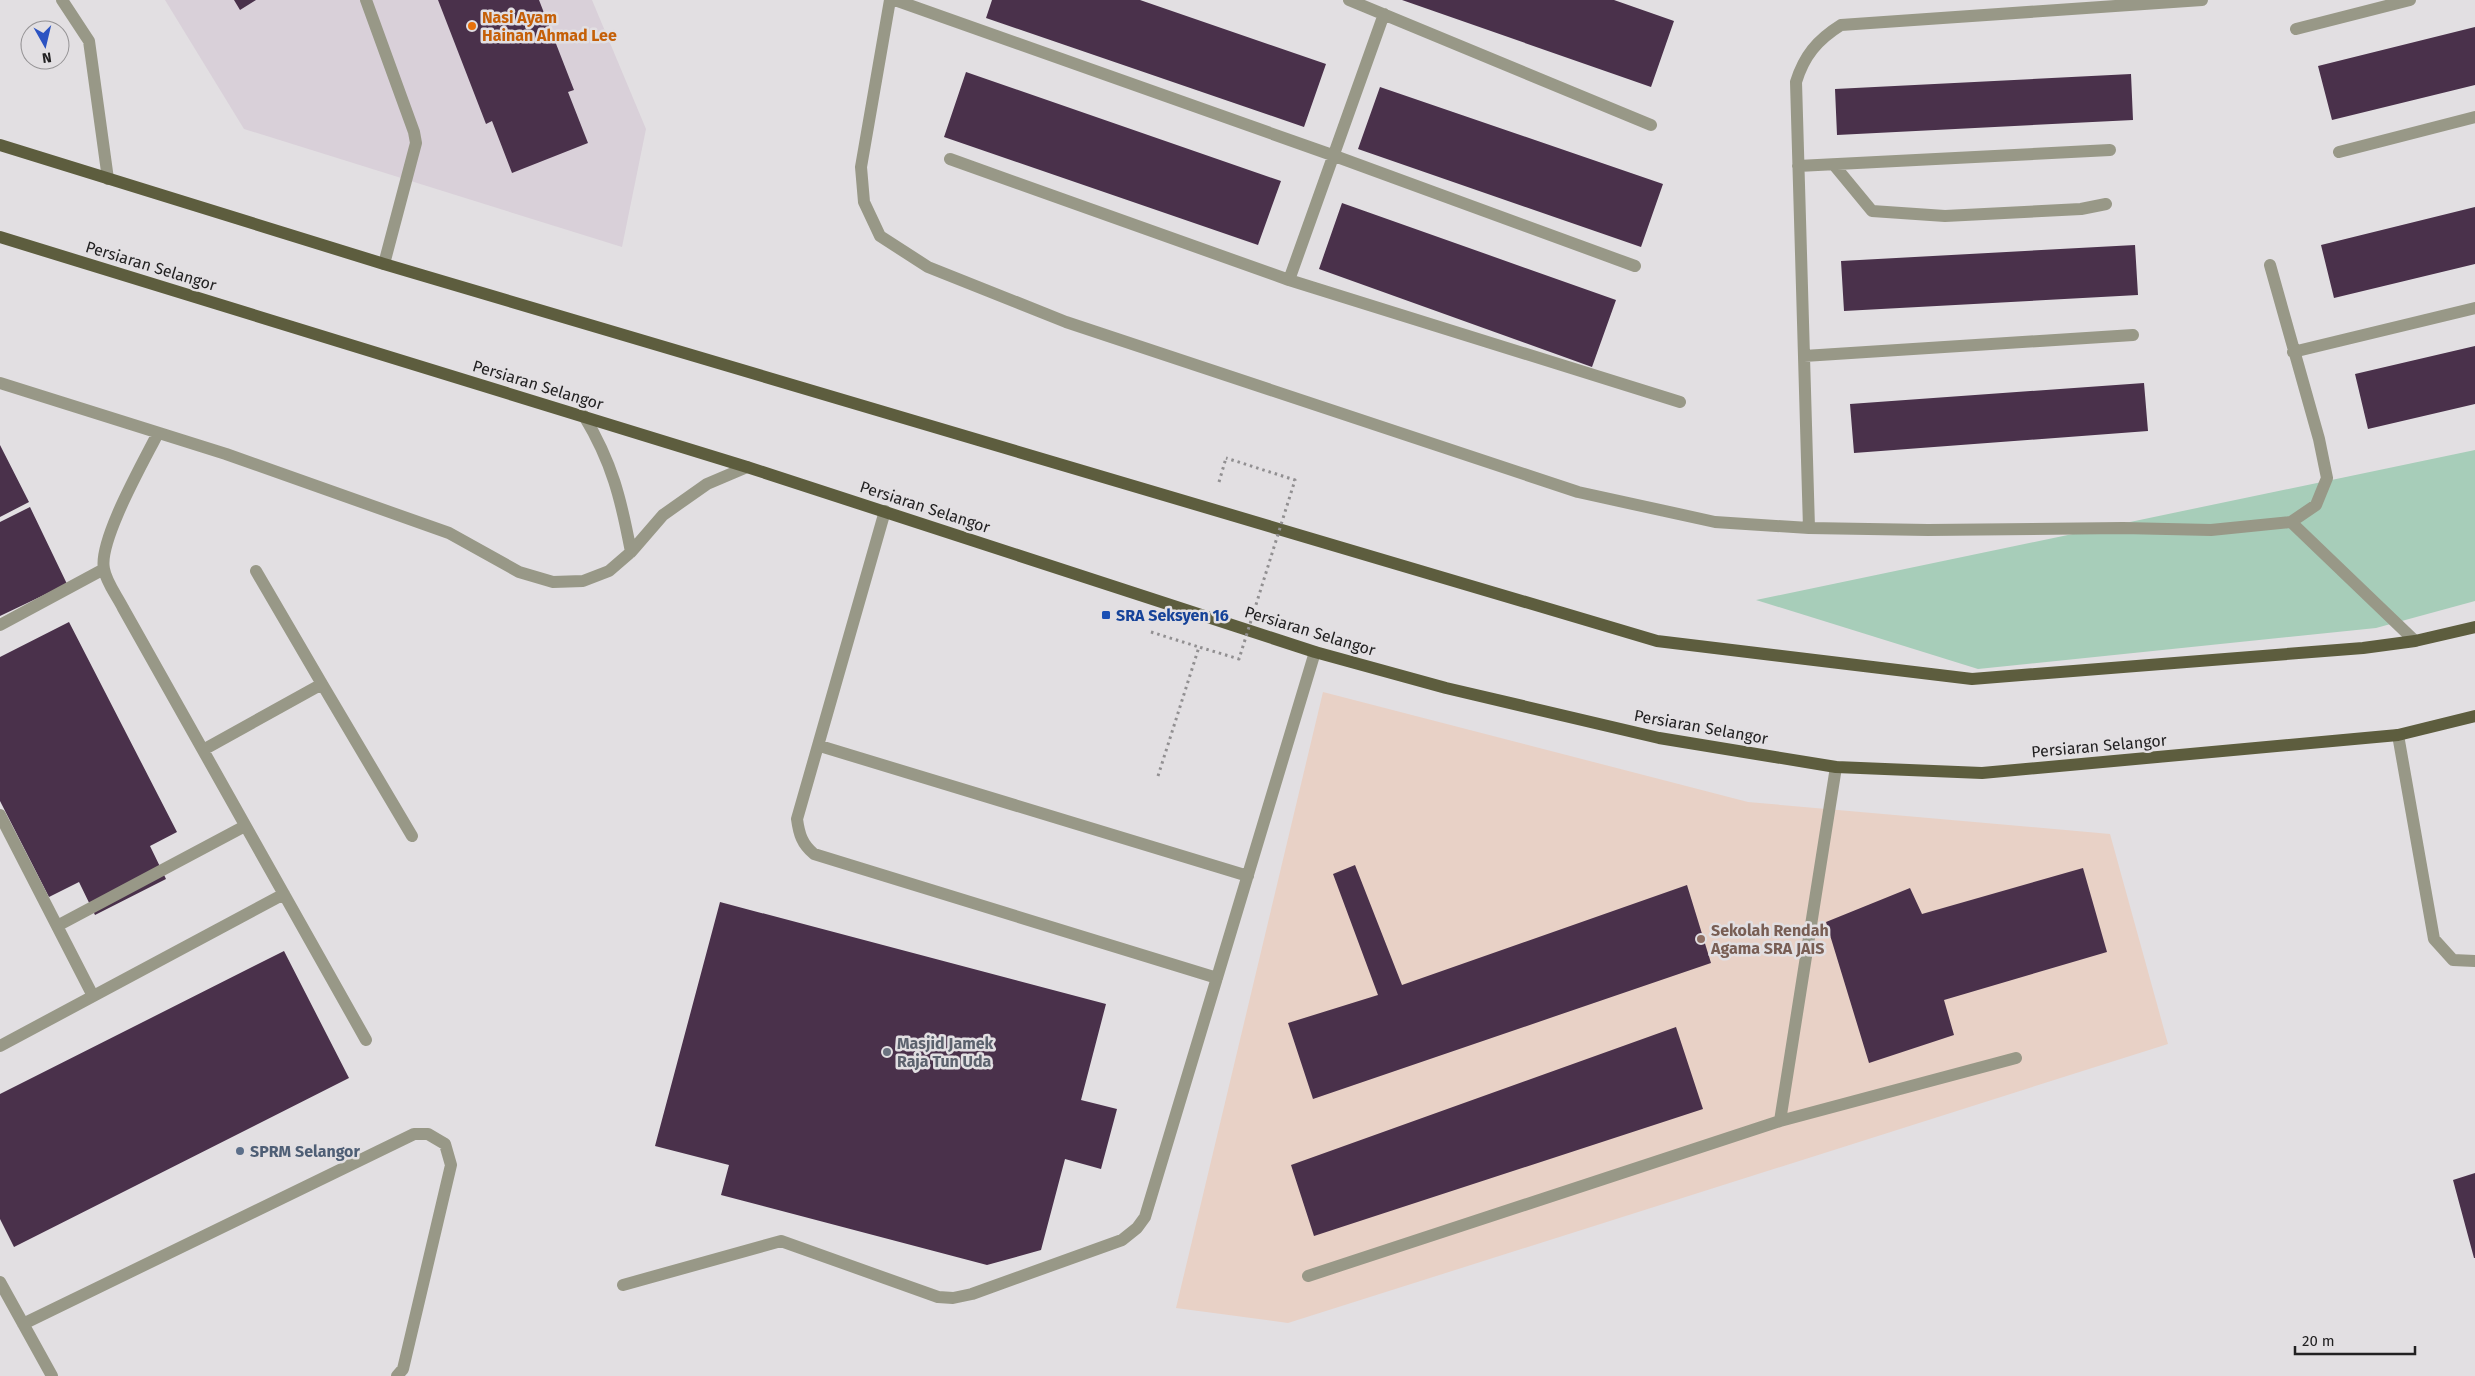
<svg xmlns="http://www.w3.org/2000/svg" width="2475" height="1376" viewBox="0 0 2475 1376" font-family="'Fira Sans',sans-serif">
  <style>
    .built { fill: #d9d0d9 }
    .education { fill: #e8d1c6 }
    .green { fill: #a7cdb9 }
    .building { fill: #4a314b }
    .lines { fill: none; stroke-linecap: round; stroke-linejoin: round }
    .path { stroke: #918f91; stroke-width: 3; stroke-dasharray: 2.5 4; stroke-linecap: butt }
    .minor { stroke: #989887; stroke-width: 12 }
    .major { stroke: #5d5d3e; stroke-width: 12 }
    .path-bridge { stroke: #918f91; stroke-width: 3; stroke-dasharray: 2.5 4; stroke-linecap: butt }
    .food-dot { fill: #e8710a; stroke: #e2dfe2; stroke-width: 2 }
    .transit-dot { fill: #1a4fb4; stroke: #e2dfe2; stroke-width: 2 }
    .education-dot { fill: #8d6e63; stroke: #e2dfe2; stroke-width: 2 }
    .worship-dot { fill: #6b7280; stroke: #e2dfe2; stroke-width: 2 }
    .service-dot { fill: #5c6f8a; stroke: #e2dfe2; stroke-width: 2 }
    .labels { text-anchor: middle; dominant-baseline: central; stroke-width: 5; stroke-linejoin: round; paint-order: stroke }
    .food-label { font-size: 16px; font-weight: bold; fill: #c56008; stroke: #e2dfe2; text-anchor: start }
    .street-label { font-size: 16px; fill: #222122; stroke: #e2dfe2 }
    .transit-label { font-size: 16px; font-weight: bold; fill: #164399; stroke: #e2dfe2; text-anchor: start }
    .education-label { font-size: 16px; font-weight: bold; fill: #785e54; stroke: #e2dfe2; text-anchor: start }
    .worship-label { font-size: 16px; font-weight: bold; fill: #5b616d; stroke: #e2dfe2; text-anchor: start }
    .service-label { font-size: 16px; font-weight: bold; fill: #4e5e75; stroke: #e2dfe2; text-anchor: start }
  </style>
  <rect width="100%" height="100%" fill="#e2dfe2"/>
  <path class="built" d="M165 0H592L646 129 622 247 244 129Z"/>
  <path class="education" d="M1323 692 1748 802 2110 834 2168 1044 1288 1323 1176 1308Z"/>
  <path class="green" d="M2475 450V601L2376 628 1978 669 1756 600Z"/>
  <path class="building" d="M234 0H256L240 10Z
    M438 0H539L574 90 568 92 588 143 512 173 492 121 486 124Z
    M992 0H1140L1326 64 1304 127 986 18Z
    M1402 0H1614L1674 21 1651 87Z
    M2475 27V85L2332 120 2318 66Z
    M966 72 1281 181 1258 245 944 137Z
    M2131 74 2133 120 1837 135 1835 89Z
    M1380 87 1663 184 1641 247 1358 149Z
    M1342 203 1616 300 1592 367 1319 269Z
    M2475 207V264L2334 298 2321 245Z
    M2135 245 2138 295 1844 311 1841 261Z
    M2475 346V404L2368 429 2355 374Z
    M2144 383 2148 431 1854 453 1850 404Z
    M0 445 29 502 0 517Z
    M30 507 67 584 0 616V522Z
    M69 622 177 832 150 846 166 879 95 915 79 882 49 897 0 801V657Z
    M1355 865 1402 985 1687 885 1711 963 1313 1099 1288 1023 1378 995 1333 874Z
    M2083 868 2107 952 1944 1000 1954 1035 1869 1063 1826 922 1910 888 1922 914Z
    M720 902 1106 1004 1081 1100 1117 1109 1101 1169 1065 1159 1041 1250 987 1265 721 1195 729 1165 655 1146Z
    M284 951 349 1078 14 1247 0 1219V1094Z
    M1676 1027 1703 1109 1314 1236 1291 1165Z
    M2475 1173V1258H2474L2453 1180Z"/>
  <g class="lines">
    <path class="path" d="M1219 482 1226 458
      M1151 632 1199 647"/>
    <path class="minor" d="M62 0 89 41 108 179
      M366 0 414 132 416 143 384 264
      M890 0 861 167 864 202 880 236 928 267 1066 322 1578 492 1715 522 1809 528 1928 530 2123 528 2211 530 2291 522 2415 641
      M895 0 1332 155 1635 266
      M1349 0 1651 125
      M2296 29 2410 0
      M2339 152 2475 117
      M950 159 1289 280 1384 14
      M1834 165 1872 211 1945 216 2081 209 2106 204
      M1798 166 2110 150
      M2270 265 2319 439 2327 478 2316 505 2291 522
      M1289 280 1680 402
      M2293 352 2475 308
      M1804 356 2133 335
      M0 383 226 454 449 533 519 572 553 582 583 581 609 571 631 552 663 515 707 484 747 467
      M584 416C612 462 621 499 631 552
      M158 433C144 461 98 541 104 569 106 582 117 596 123 608L366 1040
      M885 511 797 819C799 834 802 844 814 854L1217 978
      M1809 528 1796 82C1804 56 1817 40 1841 25L2202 0
      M256 571 322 684
      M0 625 104 569
      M2398 735 2434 939 2453 960 2475 961
      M820 746 1248 876
      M203 750 322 684 412 836
      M0 815 93 996
      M57 926 245 826
      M0 1046 284 894
      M1780 1121 2016 1058
      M1308 1276 1780 1121 1836 767
      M0 1282 52 1376
      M623 1285 781 1241 938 1297 953 1298 972 1294 1122 1240 1137 1228 1145 1217 1315 652
      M23 1324 414 1134H428L445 1144 451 1165 403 1369 397 1376"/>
    <path class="major" d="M0 145 384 264 1657 641 1972 679 2363 648 2415 641 2475 627
      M0 237 747 467 1315 652 1446 688 1659 738 1836 767 1982 773 2398 735 2475 716"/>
    <path class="path-bridge" d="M1158 776 1199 647 1239 659 1295 480 1226 458"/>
  </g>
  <circle class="food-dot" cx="472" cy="26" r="5"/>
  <rect class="transit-dot" x="1101" y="610" width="10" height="10" rx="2.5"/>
  <circle class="education-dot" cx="1701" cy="939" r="5"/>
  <circle class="worship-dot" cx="887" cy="1052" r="5"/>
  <circle class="service-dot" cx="240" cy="1151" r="5"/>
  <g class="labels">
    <g class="food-label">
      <text x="482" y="17">Nasi Ayam<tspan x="482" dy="18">Hainan Ahmad Lee</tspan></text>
    </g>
    <g class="street-label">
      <text transform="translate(151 266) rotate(17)">Persiaran Selangor</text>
      <text transform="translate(538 385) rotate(17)">Persiaran Selangor</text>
      <text transform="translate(925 507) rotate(18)">Persiaran Selangor</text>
      <text transform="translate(1310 631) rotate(17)">Persiaran Selangor</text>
      <text transform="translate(1701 727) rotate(10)">Persiaran Selangor</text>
      <text transform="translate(2099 746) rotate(-5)">Persiaran Selangor</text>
    </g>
    <g class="transit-label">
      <text x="1116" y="615">SRA Seksyen 16</text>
    </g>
    <g class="education-label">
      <text x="1711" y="930">Sekolah Rendah<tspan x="1711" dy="18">Agama SRA JAIS</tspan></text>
    </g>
    <g class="worship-label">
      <text x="897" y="1043">Masjid Jamek<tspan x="897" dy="18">Raja Tun Uda</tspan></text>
    </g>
    <g class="service-label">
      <text x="250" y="1151">SPRM Selangor</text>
    </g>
  </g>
  <g transform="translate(45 45) rotate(172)"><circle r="24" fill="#e2dfe2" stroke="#959395"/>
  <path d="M0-4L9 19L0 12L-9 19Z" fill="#2c53c2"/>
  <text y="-8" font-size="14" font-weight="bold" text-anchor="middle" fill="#222122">N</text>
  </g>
  <path d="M2295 1346v8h120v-8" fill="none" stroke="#222122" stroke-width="2.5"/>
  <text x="2302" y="1346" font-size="15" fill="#222122" stroke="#e2dfe2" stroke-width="4" paint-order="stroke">20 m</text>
</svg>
